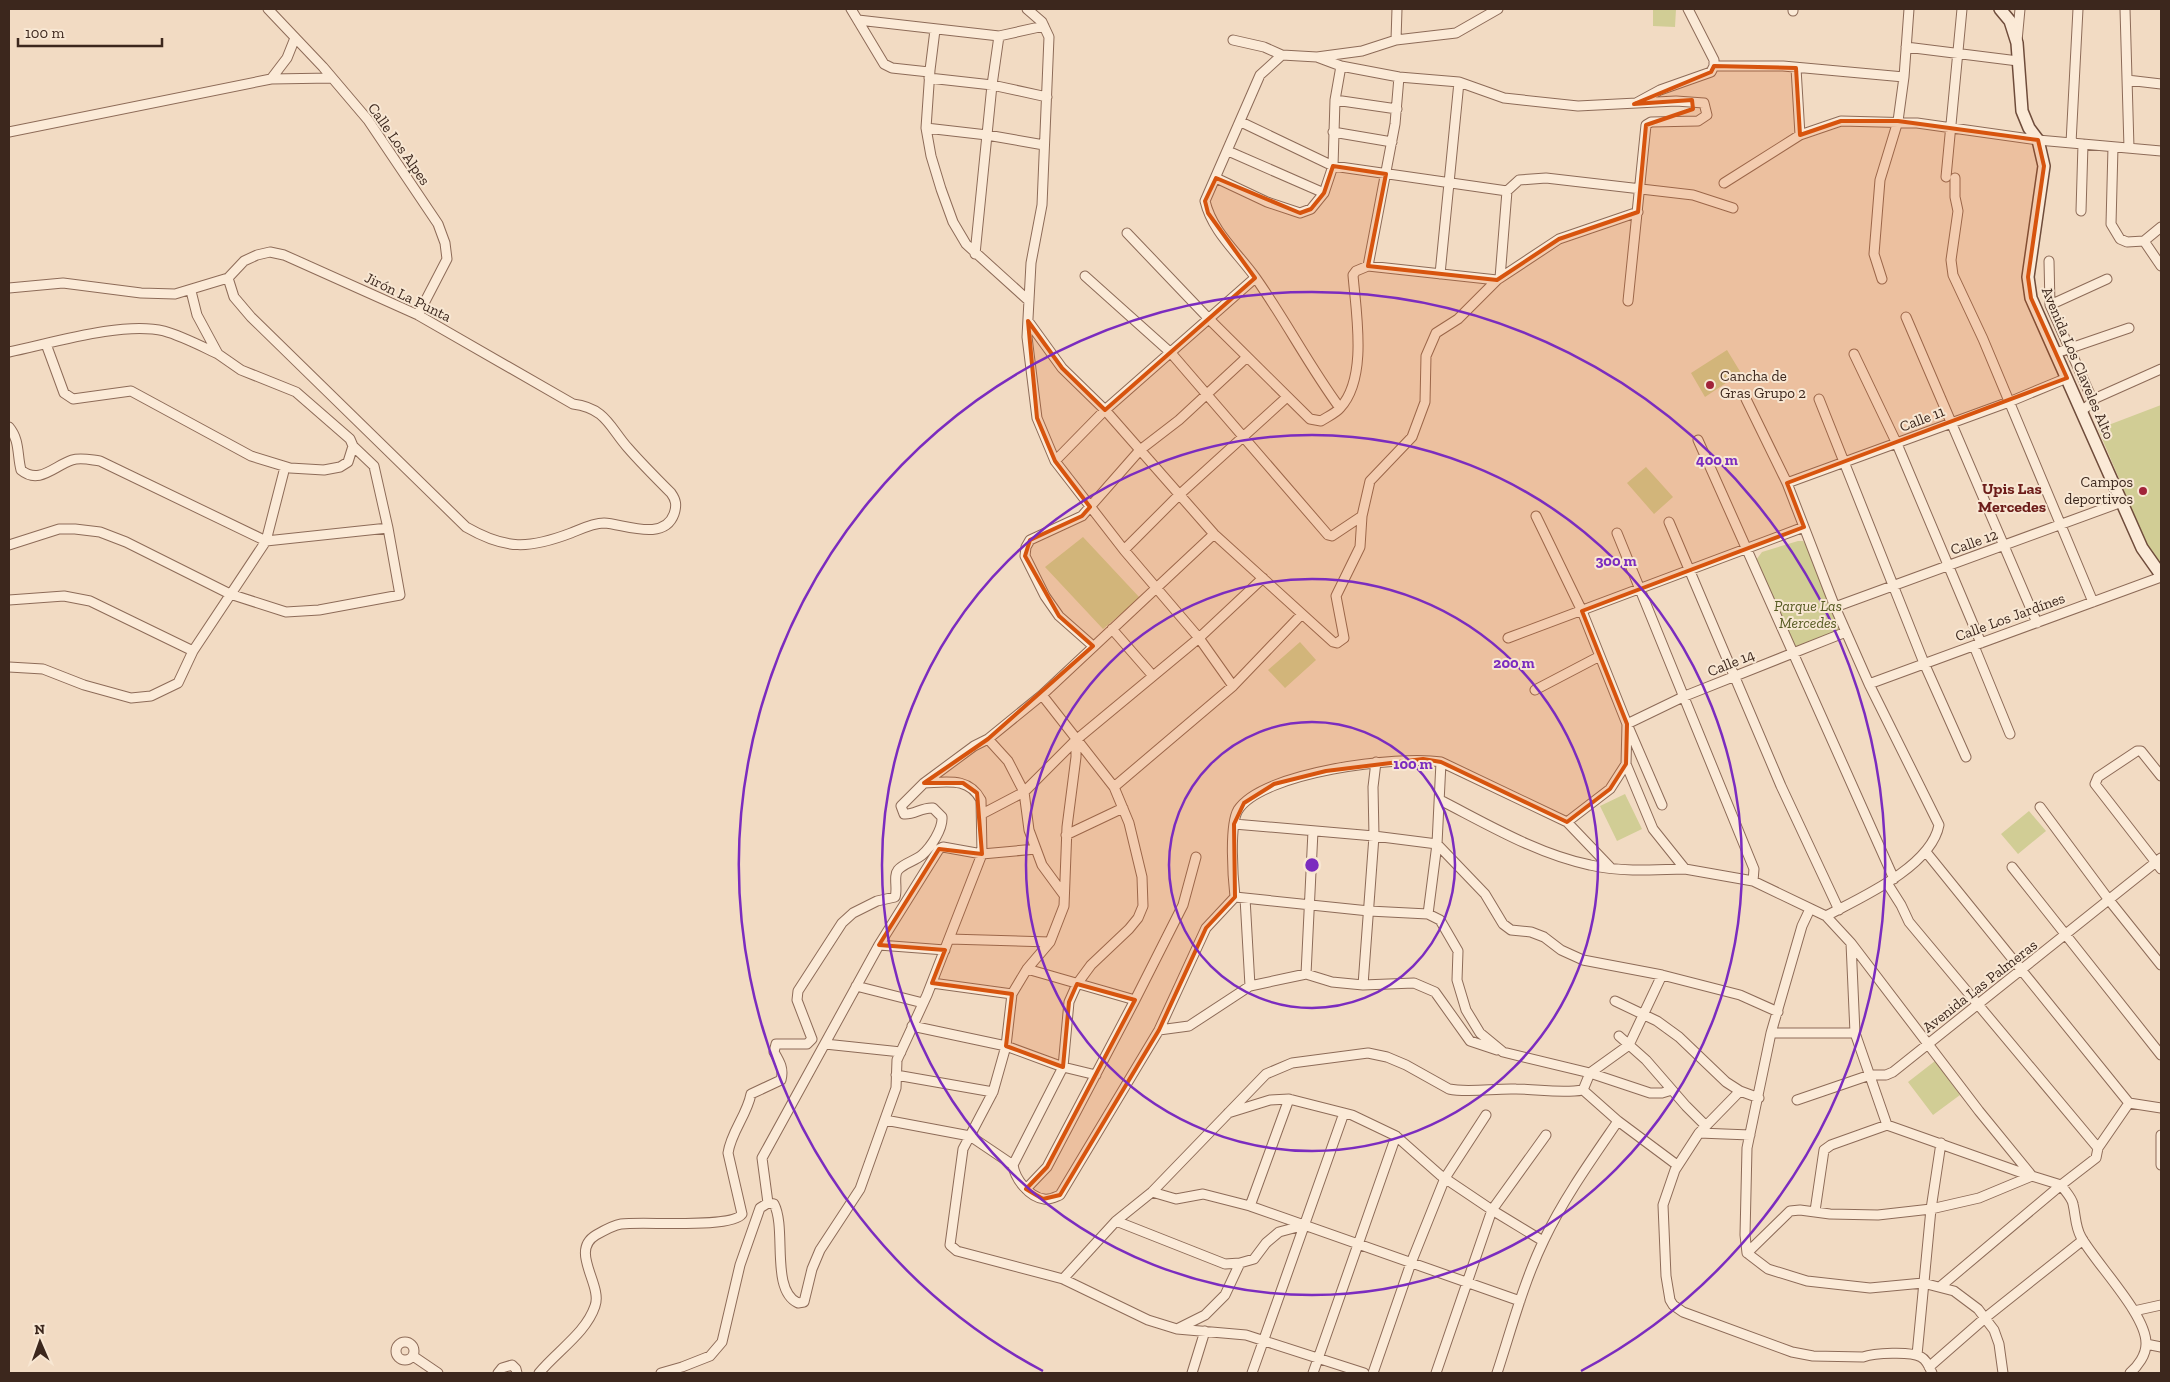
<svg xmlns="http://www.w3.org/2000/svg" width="2170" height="1382" viewBox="0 0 2170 1382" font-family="'Zilla Slab',serif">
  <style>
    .green { fill: #d1cd95 }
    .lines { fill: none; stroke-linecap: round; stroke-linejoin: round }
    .street-casing { stroke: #8d6b58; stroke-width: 11 }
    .secondary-casing { stroke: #6f4c3b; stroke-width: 14 }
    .street { stroke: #fbead7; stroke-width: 9 }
    .secondary { stroke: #fbead7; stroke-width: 11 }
    .marked { fill: #d7540e; fill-opacity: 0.2; stroke: #d7540e; stroke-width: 4; stroke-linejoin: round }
    .ring { fill: none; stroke: #7b2cbf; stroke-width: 2.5 }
    .poi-dot { fill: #a12339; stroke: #f8e7d3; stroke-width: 2 }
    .labels { text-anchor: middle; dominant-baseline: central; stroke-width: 4; stroke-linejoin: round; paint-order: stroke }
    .street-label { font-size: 15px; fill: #3c271d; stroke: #f8e7d3 }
    .poi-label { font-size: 15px; fill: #3c271d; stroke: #f8e7d3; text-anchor: start }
    .park-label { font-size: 15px; font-style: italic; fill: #565a22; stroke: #f8e7d3 }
    .neighbourhood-label { font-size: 16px; font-weight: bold; fill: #6c1c19; stroke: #f8e7d3 }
    .centre { fill: #7b2cbf; stroke: #f8e7d3; stroke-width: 2.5 }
    .ring-label { font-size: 15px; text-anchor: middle; font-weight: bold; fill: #7b2cbf; stroke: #f8e7d3; stroke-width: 4; stroke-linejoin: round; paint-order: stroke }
  </style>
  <rect width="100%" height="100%" fill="#f2dbc3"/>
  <path class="green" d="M1653 9H1676L1675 27 1653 26Z
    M1727 350 1741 373 1705 397 1691 373Z
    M2161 405V566L2151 554 2098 429Z
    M1646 467 1673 497 1654 514 1627 483Z
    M1083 537 1140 598 1103 629 1045 567Z
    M1798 541H1803L1806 545 1841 627 1840 630 1795 649 1756 560 1762 552Z
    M1300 642 1316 660 1285 688 1268 670Z
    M1625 794 1642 829 1617 841 1600 806Z
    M2029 811 2046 831 2018 854 2001 834Z
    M1935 1061 1960 1095 1933 1115 1908 1082Z"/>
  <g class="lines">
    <defs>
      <path id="street" d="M268 9 323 67 368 120 438 224 445 243 447 259 418 315
        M851 9 884 64 892 68 929 72
        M1027 9 1042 22 1049 37 1042 205 1031 263 1027 337 1037 418 1055 461 1124 550 1199 638 1233 686
        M1793 9V11
        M2125 9 2129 148
        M858 20 999 36 1044 26
        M935 30 930 70 926 128 931 156 941 189 953 222 966 244 1029 301
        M1233 40 1264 47 1282 55
        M1396 40 1397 9
        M2017 41 2020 9
        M1906 47 2018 61
        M1317 57 1341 66 1399 77 1459 82 1504 98 1578 106 1676 101 1704 103 1707 115 1698 121 1651 122 1646 125 1628 301
        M1714 66H1783L1904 77
        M1796 68 1800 135
        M929 78 992 85 1047 97
        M271 79 287 58 295 38
        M2127 80 2161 84
        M1335 100 1397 109
        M1636 103 1660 90 1711 72 1714 66V60L1688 9
        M1241 122 1333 166 1507 191 1519 180 1546 178 1693 195 1733 208
        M926 128 987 135 1044 145
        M9 132 271 79 332 78
        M1333 132 1392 142
        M2071 143 2078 9
        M2113 147 2111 224 2120 239 2127 242 2144 241
        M1228 151 1324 193
        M1946 177 1962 9
        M1216 178 1267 202 1300 213 1311 209 1324 193 1333 166 1335 100 1341 66
        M1955 178V197L1958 211 1951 260 1953 275 1983 339 2093 602
        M1724 183 1800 135 1841 121 1917 123 2038 140 2161 151
        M2081 211 2083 144
        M2161 227 2144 241 2161 266
        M1127 233 1209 319 1310 419 1321 421C1327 417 1336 413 1340 408 1368 378 1356 313 1353 275L1356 271 1368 266 1497 280
        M975 254 992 85 999 36
        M2049 261 2050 305
        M1368 266 1395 124 1399 77
        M1440 274 1459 82
        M1085 276 1171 353 1328 535 1332 536 1362 516
        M1500 278 1507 191
        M1882 279 1874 254 1880 180 1898 121 1904 77 1909 9
        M9 288 63 283 141 293 175 294 228 278 244 261 257 255 270 252 284 255 418 315 573 404C606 408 610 428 628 448 641 463 656 478 671 493 676 500 677 505 674 514 664 542 624 524 604 523 593 523 581 529 571 533 529 549 506 550 466 527L251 317 234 297 228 278
        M1906 317 2037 623
        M1028 321 1062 368 1105 410 1214 534 1333 642 1337 643 1344 638 1336 596 1360 547 1362 516 1370 481 1412 437 1425 402 1426 356 1436 333 1458 319 1497 280 1559 239 1638 212
        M46 344 64 393 73 399 131 391 251 456 290 468 324 470 340 467 348 462 353 446 350 439 296 392 241 370 218 354 197 315 191 291
        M9 352C52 343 123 321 164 331 182 336 201 346 218 354
        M2056 353 2129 328
        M1854 354 1897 444 1981 643
        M1746 399 1787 483 1835 607 1869 684 1939 825C1931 867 1860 898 1826 916
        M1819 399 1924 663 1966 757
        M2093 401 2050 305 2107 279
        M1340 408C1309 366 1285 319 1255 277 1237 252 1212 231 1205 201L1260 75 1282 55 1317 57 1362 51 1396 40 1456 33 1498 9
        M2082 410 2088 406 2096 398 2161 369
        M9 427C20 440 17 455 21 470 39 485 54 466 72 460 81 457 91 460 100 461L266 541 388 528
        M1698 440 1894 879
        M1055 461 1105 410 1255 278
        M1787 483 2009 402 2067 378
        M1669 522 1781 786 1839 910
        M1617 533 1754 869 1753 881
        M9 545 59 529H75L100 532 126 542 230 594 286 612 319 610 400 595 388 528 374 466 353 446
        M1124 550 1179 495 1287 397
        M9 600 64 596 90 601 193 651
        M1835 607 2122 502
        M1112 629 1153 676
        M1508 638 1804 527
        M1093 646 1059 616 1045 596 1025 556 1026 547 1030 540 1082 516 1140 450 1179 420 1247 357
        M1974 646 2010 734
        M9 667 43 669 84 685 131 698 151 696 178 683 193 651 266 541 285 467
        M1869 684 2161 577
        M1535 690 1600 656
        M1042 695 1114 787 1129 823 1142 877 1143 906 1138 918 1129 929 1091 965 1077 984 1069 1002 1063 1067 1013 1165C1015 1179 1029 1197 1044 1199 1050 1200 1055 1197 1060 1195L1159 1030 1206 928 1235 897
        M988 739 1008 761 1024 792 1029 830 1042 865 1064 895
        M1076 740V757L1067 827 1064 906 1050 942 1027 969 1012 994 1006 1046 993 1092 963 1149 950 1245 957 1251 1063 1279 1148 1320 1177 1329 1246 1335 1364 1373
        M1626 764 1653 829 1685 869 1753 881 1826 916 1851 943 1979 1111 2032 1176 2061 1185 2096 1158 2098 1148 1909 922 1901 905 1887 883
        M2161 776 2141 751H2137L2098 777 2095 784 2161 869
        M1114 787 1233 686 1302 614
        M1440 800C1487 824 1537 854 1590 865 1620 872 1654 870 1685 869
        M1662 805 1627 724 1685 696 1846 632
        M2040 807 2109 900 2161 965
        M982 814 1024 792 1076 740 1199 638 1263 578
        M1567 822 1611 868
        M1234 824 1374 836 1437 844 1485 894 1503 924 1511 930 1531 932 1544 937 1561 950 1583 960 1662 975 1740 995 1778 1012
        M1066 835 1123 808
        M1926 852 2129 1103 2161 1108
        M2012 867 2161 1055
        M1235 897C1233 879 1229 825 1238 810 1262 772 1399 755 1441 762L1567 822 1610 789 1626 764 1627 724 1582 611 1536 516
        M1235 897 1369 911 1428 914 1440 920 1458 951 1457 980 1466 1010 1480 1033 1503 1052 1590 1073 1650 1093H1662L1672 1090
        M1245 898 1250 986
        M1810 909 1802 926 1771 1033 1747 1148 1745 1235 1747 1253 1768 1269 1807 1281 1870 1288 1923 1283 1954 1291 1978 1309 1994 1330 1999 1344 2003 1373
        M1428 914 1437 844 1441 762
        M949 939 1050 942
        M1851 943 1855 1033 1887 1125
        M879 945 945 950
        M1027 969 1135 1000
        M1306 974 1313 831
        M932 983 1012 994
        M1363 985 1374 836 1373 787 1376 762
        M856 986 923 1003
        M1615 1001 1657 1021 1679 1037 1726 1082 1740 1091 1759 1098
        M912 1026 1006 1046 1063 1067 1096 1075
        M1159 1030 1189 1026 1250 986 1306 974 1332 982 1363 985 1414 983 1435 992 1470 1041 1497 1050
        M1771 1033H1855
        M1619 1036 1646 1060 1686 1106 1705 1125
        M825 1044 901 1052
        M896 1075 993 1092
        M1583 1090 1590 1073 1629 1045 1662 975
        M1583 1090 1618 1121 1677 1165
        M1740 1091 1699 1133 1675 1170 1663 1205 1666 1276 1670 1300 1673 1305 1683 1312 1792 1352 1813 1356 1863 1357C1874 1353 1911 1351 1921 1357 1927 1360 1930 1368 1932 1373
        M1797 1100 1870 1075H1886L1893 1072 2161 858
        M1228 1113 1270 1100 1289 1099 1352 1115 1396 1136 1440 1175 1492 1210 1543 1241
        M885 1120 970 1136 1013 1165
        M1699 1133 1750 1135
        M2161 1135V1165
        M2098 1148 2129 1103
        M1026 1189 1047 1167 1135 1000 1183 905 1196 857
        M1152 1192 1176 1199 1203 1194 1250 1206 1520 1301
        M768 1203 762 1158 879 945 939 849 943 847 982 854 1036 849
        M1250 1206 1289 1099
        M1815 1211 1824 1150 1831 1145 1887 1125 2031 1176
        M1116 1221 1225 1264 1240 1263 1254 1259 1266 1243 1279 1232 1305 1225
        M1747 1253 1790 1211 1800 1210 1830 1214 1878 1215 1931 1209 1979 1198 2032 1176
        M1063 1279 1116 1221 1152 1192 1266 1074 1292 1063 1368 1053 1387 1057 1406 1065 1449 1089C1468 1093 1496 1088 1516 1089 1539 1089 1560 1094 1583 1090
        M1941 1286 2061 1185C2065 1191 2072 1198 2073 1204 2076 1217 2075 1226 2081 1237 2096 1264 2147 1315 2146 1344 2146 1355 2138 1366 2130 1373
        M2134 1311 2161 1305
        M1177 1329 1205 1315 1225 1295 1240 1263
        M396 1351a9 9 0 1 1 18 0a9 9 0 1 1-18 0Z
        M2146 1344 2161 1347
        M1917 1355 1931 1209 1941 1143
        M413 1356 438 1373
        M1929 1367 1985 1318 2083 1240
        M498 1373 502 1368 512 1365 516 1369 517 1373
        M539 1373C557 1351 586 1333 595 1306 603 1285 569 1251 596 1235 603 1231 614 1225 621 1224 642 1221 732 1229 742 1214L728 1153C731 1132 747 1115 751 1094L781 1080C784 1069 780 1062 774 1052L776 1044H807L812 1039 797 1000 798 991 842 923 853 913 877 901 895 897C898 889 893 876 898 870 904 863 915 861 922 855 931 847 943 829 942 817L933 808C922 807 914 815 904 814L901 806 924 783 974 746 988 739 1042 695 1214 534
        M661 1373 682 1367 710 1356 722 1342 740 1265 760 1208 768 1203 774 1204C787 1229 770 1290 798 1303L804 1302 812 1269 820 1250 860 1189 896 1088 897 1060 927 995 982 854 981 800C969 777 947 782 925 783
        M1192 1373 1205 1331
        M1252 1373 1344 1113
        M1313 1373 1396 1136
        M1373 1373 1411 1263 1445 1178 1486 1115
        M1436 1373 1492 1210 1546 1135
        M1497 1373C1511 1330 1524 1281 1544 1240 1564 1198 1592 1159 1618 1121"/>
      <path id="secondary" d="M2000 9 2010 21 2017 43 2022 111 2029 128 2038 140 2044 166 2028 277 2031 298 2142 548 2161 575"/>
    </defs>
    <use href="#street" class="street-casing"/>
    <use href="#secondary" class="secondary-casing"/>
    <use href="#street" class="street"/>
    <use href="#secondary" class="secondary"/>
  </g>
  <path class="marked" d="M1714 66 1796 68 1800 135 1841 121H1898L2038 140 2044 166 2028 277 2031 298 2067 378 1787 483 1804 527 1582 611 1627 724 1626 764 1610 789 1567 822 1441 762 1423 759 1326 771 1274 784 1244 803 1234 824 1235 897 1206 928 1159 1030 1060 1195 1043 1199 1026 1189 1047 1167 1135 1000 1077 984 1069 1002 1063 1067 1006 1046 1012 994 932 983 945 950 879 945 939 849 982 854 977 793 963 783H924L988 739 1093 646 1059 616 1025 556 1030 540 1082 516 1090 507 1055 461 1037 418 1028 321 1062 368 1105 410 1255 278 1208 213 1205 201 1216 178 1300 213 1311 209 1324 193 1333 166 1386 174 1368 266 1497 280 1559 239 1638 212 1646 125 1693 109 1692 100 1634 104 1711 72Z"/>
  <g class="ring">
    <circle cx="1312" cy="865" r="143"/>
    <circle cx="1312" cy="865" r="286"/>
    <circle cx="1312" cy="865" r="430"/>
    <path d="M1043 1371A573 573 0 1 1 1581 1371"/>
  </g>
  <g class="poi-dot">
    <circle cx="1710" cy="385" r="5"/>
    <circle cx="2143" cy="491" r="5"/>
  </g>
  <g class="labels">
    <g class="street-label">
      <text transform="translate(399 144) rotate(55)">Calle Los Alpes</text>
      <text transform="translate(408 297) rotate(26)">Jirón La Punta</text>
      <text transform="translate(2078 363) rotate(67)">Avenida Los Claveles Alto</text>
      <text transform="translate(1922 419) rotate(-21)">Calle 11</text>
      <text transform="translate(1974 542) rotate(-20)">Calle 12</text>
      <text transform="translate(2010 617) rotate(-20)">Calle Los Jardínes</text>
      <text transform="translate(1731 663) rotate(-22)">Calle 14</text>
      <text transform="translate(1980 986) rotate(-38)">Avenida Las Palmeras</text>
    </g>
    <g class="poi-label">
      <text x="1720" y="376">Cancha de<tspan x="1720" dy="17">Gras Grupo 2</tspan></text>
      <text x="2133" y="482" text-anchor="end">Campos<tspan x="2133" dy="17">deportivos</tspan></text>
    </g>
    <g class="park-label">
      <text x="1808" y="606">Parque Las<tspan x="1808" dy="17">Mercedes</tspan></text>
    </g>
    <g class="neighbourhood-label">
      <text x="2012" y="488">Upis Las<tspan x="2012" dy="18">Mercedes</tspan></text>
    </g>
  </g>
  <circle cx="1312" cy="865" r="8" class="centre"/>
  <g class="ring-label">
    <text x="1717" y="465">400 m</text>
    <text x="1616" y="566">300 m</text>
    <text x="1514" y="668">200 m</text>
    <text x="1413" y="769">100 m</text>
  </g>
  <rect width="2170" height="1382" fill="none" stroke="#3c271d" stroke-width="20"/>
  <g transform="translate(40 1342) rotate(358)" stroke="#f8e7d3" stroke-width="4" paint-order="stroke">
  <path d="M0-4L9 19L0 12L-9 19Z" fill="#3c271d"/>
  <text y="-8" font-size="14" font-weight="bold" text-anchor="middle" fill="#3c271d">N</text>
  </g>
  <path d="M18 38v8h144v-8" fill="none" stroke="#3c271d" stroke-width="2.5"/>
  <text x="25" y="38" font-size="15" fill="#3c271d" stroke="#f8e7d3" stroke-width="4" paint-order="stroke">100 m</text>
</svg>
